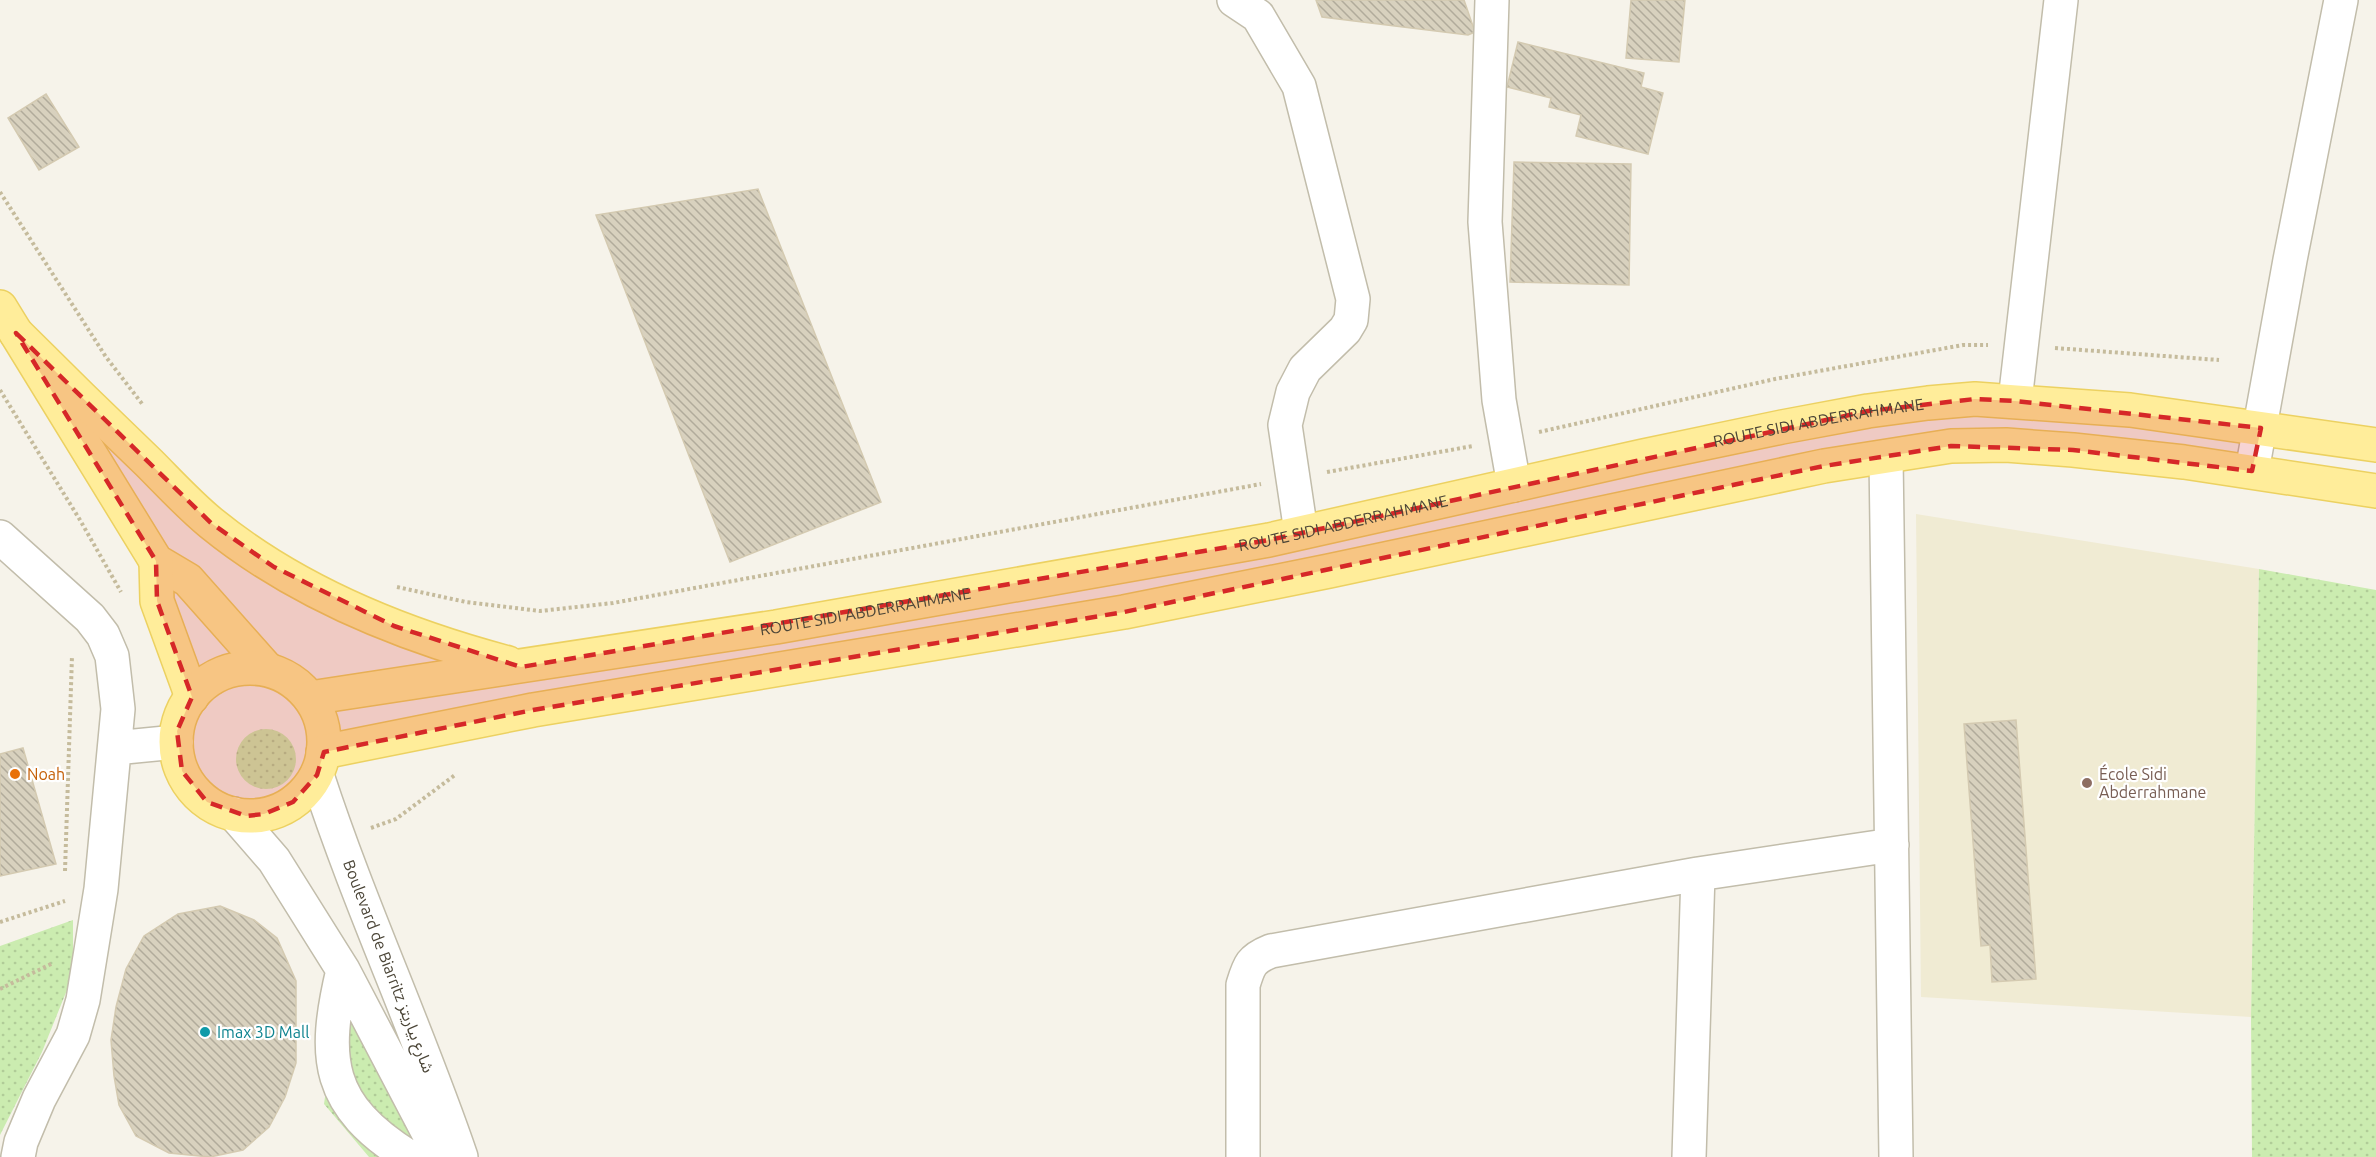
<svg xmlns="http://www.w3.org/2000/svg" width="2376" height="1157" viewBox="0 0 2376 1157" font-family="Ubuntu,'Noto Sans Arabic',sans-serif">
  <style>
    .education { fill: #f0ebd3 }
    .grass { fill: url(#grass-dots) }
    .building { fill: url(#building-back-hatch); stroke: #d4cab1; stroke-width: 1.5 }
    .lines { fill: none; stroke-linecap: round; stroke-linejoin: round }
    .minor-casing { stroke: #c2bdab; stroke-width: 36 }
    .major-casing { stroke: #ecd161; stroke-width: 36 }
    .path { stroke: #c5bb9c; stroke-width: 4; stroke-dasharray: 3 3; stroke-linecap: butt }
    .minor { stroke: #fff; stroke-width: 33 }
    .major { stroke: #ffed9a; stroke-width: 33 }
    .marked { fill: #d62828; fill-opacity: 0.2; stroke: #d62828; stroke-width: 4.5; stroke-dasharray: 12 8; stroke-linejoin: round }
    .food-dot { fill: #e8710a; stroke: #fff; stroke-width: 2 }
    .education-dot { fill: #8d6e63; stroke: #fff; stroke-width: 2 }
    .culture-dot { fill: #0f9aa8; stroke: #fff; stroke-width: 2 }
    .labels { text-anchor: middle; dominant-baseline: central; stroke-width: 4.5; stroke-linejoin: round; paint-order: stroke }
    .street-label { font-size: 16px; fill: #4b4537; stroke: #fff }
    .food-label { font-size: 16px; fill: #c56008; stroke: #fff; text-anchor: start }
    .education-label { font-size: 16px; fill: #785e54; stroke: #fff; text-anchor: start }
    .culture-label { font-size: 16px; fill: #0d838f; stroke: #fff; text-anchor: start }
  </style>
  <defs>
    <pattern id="grass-dots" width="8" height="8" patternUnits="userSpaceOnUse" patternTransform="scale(1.5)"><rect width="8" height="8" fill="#cbecb0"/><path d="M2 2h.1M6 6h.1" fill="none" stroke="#b0cc98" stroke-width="1.8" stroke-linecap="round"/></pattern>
    <pattern id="building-back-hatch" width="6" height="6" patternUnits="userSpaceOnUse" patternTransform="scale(1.5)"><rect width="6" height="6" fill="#d8d1be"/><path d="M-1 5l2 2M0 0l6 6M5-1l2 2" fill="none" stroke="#b1ab9b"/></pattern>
  </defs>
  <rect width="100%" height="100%" fill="#f6f3ea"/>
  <path class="education" d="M1916 514 2259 569 2251 1017 1921 997Z"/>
  <path class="grass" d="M2259 569 2376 590V1157H2252L2251 1017Z
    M236 759a30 30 0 1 1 60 0a30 30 0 1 1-60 0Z
    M73 920V975L42 1052 0 1135V946Z
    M334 986 438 1157H369L324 1104 338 1007Z"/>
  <path class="building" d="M1316 0H1464L1475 32 1468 35 1322 17Z
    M1631 0H1685L1679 62 1626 58Z
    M1518 42 1644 73 1641 87 1663 93 1648 154 1576 136 1581 115 1549 107 1551 98 1507 87Z
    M46 94 79 147 39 170 8 118Z
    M1514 162 1631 164 1629 285 1510 282Z
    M758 189 881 502 730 562 596 215Z
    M2016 720 2036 979 1992 982 1990 945 1981 946 1964 724Z
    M23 748 56 864 0 876V754Z
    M220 906 254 920 277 938 296 981V1063L285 1097 269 1127 243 1150 210 1157 169 1153 136 1136 119 1105 114 1076 111 1040 116 1007 126 969 144 936 178 914Z"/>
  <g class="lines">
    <defs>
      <path id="minor" d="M1234 0 1258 16 1299 86 1353 299 1351 320 1345 330 1305 369 1293 392 1285 425 1301 532
        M1492 0 1485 222 1499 400 1514 485
        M2015 401 2061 0
        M1886 457 1896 1157
        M2252 471 2290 260 2341 0
        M0 537 90 618 103 635 112 656 118 709 101 889 83 1000 73 1035 39 1099 21 1142 18 1157
        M115 748 176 742
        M317 775C359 904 417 1028 461 1157
        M234 814 274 860 343 970 441 1157
        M343 970C322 1059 326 1105 409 1157
        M1243 1157V985C1249 965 1251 959 1271 951L1698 874 1892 845
        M1689 1157 1698 874"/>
      <g id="major">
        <path d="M0 307 156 561 188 580 267 669"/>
        <path d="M16 333C60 377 104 420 149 463 169 483 189 505 211 523 297 593 402 635 508 663"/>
        <path d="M156 561 157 601 192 697"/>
        <circle cx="250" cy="742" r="74"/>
        <path id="s1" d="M310 698 776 627 1269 540 1643 456 1782 427 1868 411 1928 403 1975 399 2130 410 2376 445"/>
        <path d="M323 752 533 710 1124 612 1329 571 1824 466 1951 446 2006 445 2073 450 2184 462 2376 491"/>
      </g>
    </defs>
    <use href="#minor" class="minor-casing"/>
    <use href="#major" class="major-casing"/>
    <path class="path" d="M0 192 106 357 143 405
      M2055 348 2219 360
      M0 390 80 520 121 592
      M1539 432 1775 379 1963 345H1988
      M1327 472 1473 446
      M397 587 466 602 540 611 613 603 1261 484
      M371 828 396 819 455 775
      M65 871 72 656
      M0 922 65 901
      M0 989 53 963"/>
    <use href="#minor" class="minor"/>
    <use href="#major" class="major"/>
  </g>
  <path class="marked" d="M16 333 211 523 274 567 394 626 521 667 1269 540 1868 411 1975 399 2015 401 2261 428 2252 471 2073 450 1951 446 1824 466 1124 612 533 710 324 752 317 775 293 802 264 814 246 816 207 802 182 771 177 731 192 697 157 601 156 561Z"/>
  <circle class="food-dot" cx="15" cy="774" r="6"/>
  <circle class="education-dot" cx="2087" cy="783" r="6"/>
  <circle class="culture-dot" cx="205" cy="1032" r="6"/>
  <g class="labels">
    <g class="street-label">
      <text stroke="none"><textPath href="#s1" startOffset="1534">ROUTE SIDI ABDERRAHMANE</textPath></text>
      <text stroke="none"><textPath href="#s1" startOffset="1048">ROUTE SIDI ABDERRAHMANE</textPath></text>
      <text stroke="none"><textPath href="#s1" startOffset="562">ROUTE SIDI ABDERRAHMANE</textPath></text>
      <text transform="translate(389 966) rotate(69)">Boulevard de Biarritz شارع بياريتز</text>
    </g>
    <g class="food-label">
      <text x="27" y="774">Noah</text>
    </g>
    <g class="education-label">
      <text x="2099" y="774">École Sidi<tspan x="2099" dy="18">Abderrahmane</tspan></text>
    </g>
    <g class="culture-label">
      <text x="217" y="1032">Imax 3D Mall</text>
    </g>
  </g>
</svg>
